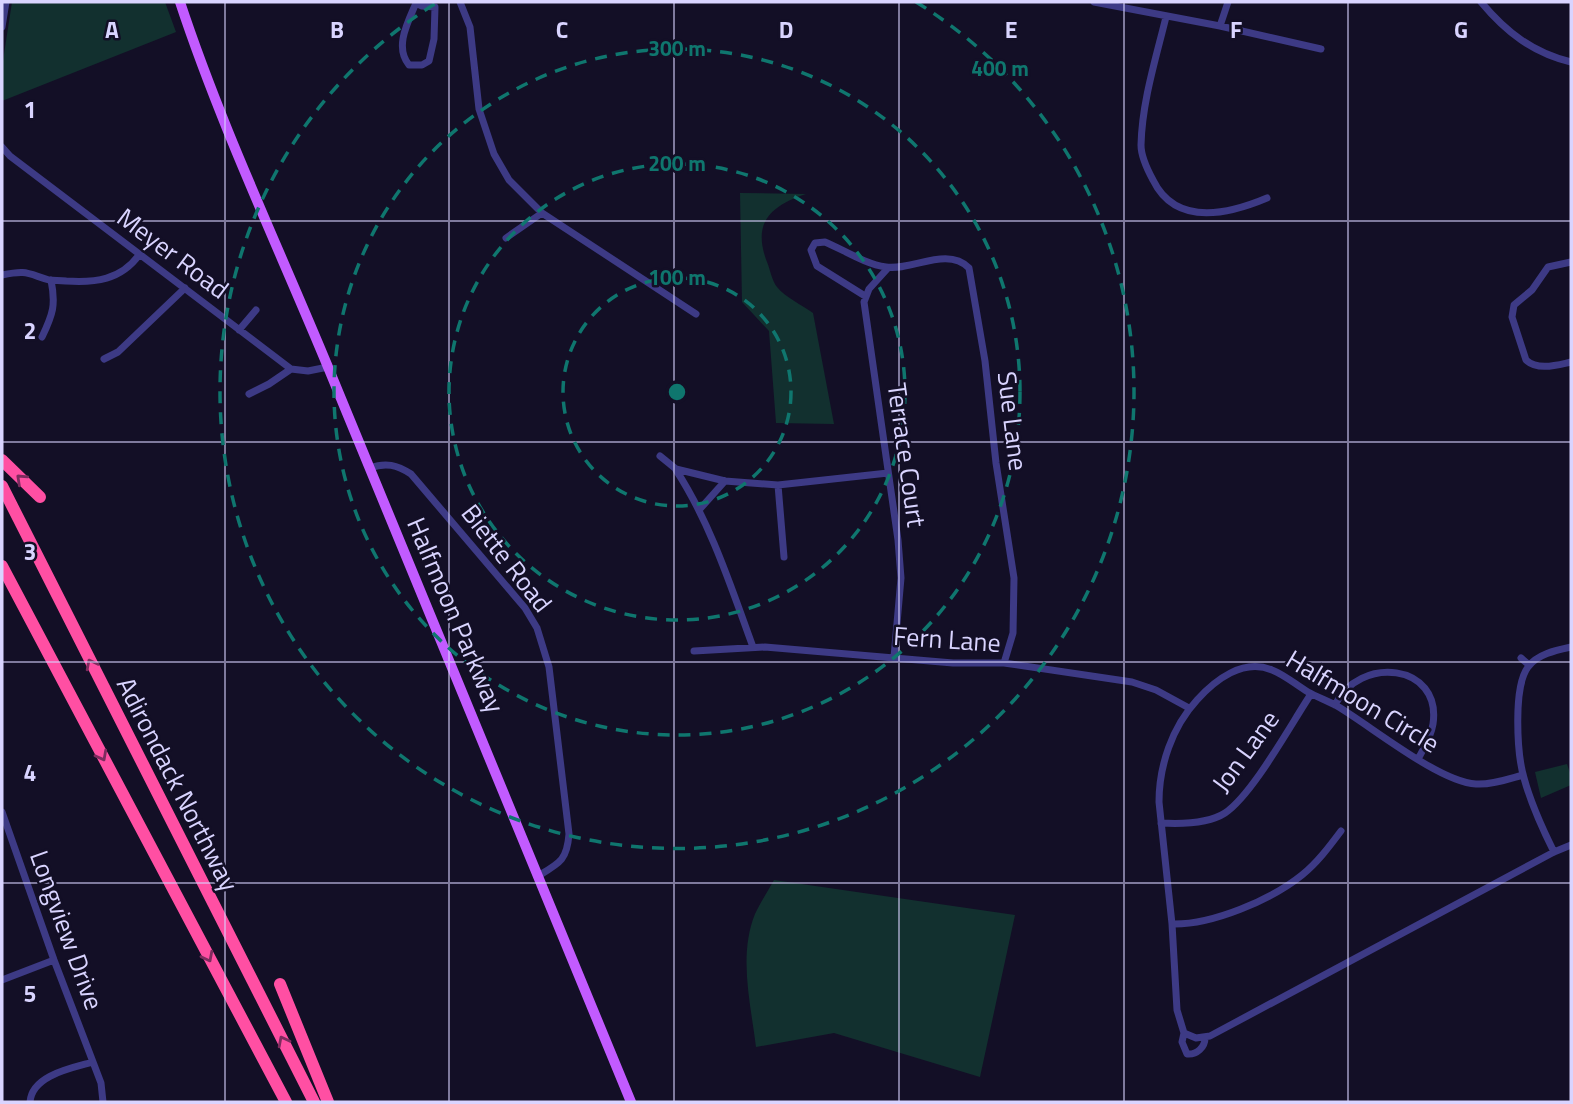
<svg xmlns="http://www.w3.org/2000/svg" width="1573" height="1104" viewBox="0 0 1573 1104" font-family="'Titillium Web',sans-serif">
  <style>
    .green { fill: #12302f }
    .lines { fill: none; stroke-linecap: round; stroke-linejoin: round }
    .minor { stroke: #3d3a85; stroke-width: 7 }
    .primary { stroke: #c25bff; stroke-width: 10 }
    .motorway { stroke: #ff4fa3; stroke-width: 12 }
    .oneway { stroke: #7d2c5e }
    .grid { fill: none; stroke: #d9d4ff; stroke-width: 2; stroke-opacity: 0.55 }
    .ring { fill: none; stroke: #0f766e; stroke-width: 3.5; stroke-dasharray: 12 9 }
    .labels { text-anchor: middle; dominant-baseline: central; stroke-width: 5; stroke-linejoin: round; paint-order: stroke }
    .street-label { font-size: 26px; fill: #d9d4ff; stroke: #130f26 }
    .grid-label { font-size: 23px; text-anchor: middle; font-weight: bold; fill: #d9d4ff; stroke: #130f26; stroke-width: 5; stroke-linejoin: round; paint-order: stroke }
    .centre { fill: #0f766e; stroke: #130f26; stroke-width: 3.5 }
    .ring-label { font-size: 21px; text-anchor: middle; font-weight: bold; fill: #0f766e; stroke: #130f26; stroke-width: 5; stroke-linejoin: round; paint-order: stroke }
  </style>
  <rect width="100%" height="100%" fill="#130f26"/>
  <path class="green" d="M12 2H165L176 32 2 101V67Z
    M740 193 806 194C770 206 752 223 767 262 770 269 772 281 777 287 785 297 802 305 813 313L834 424 776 423 769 331 742 302Z
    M1567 764 1571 776V785L1541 798 1535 772Z
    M774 880 1015 915 980 1077 834 1033 756 1047C751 1005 738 956 755 914 760 903 768 891 774 880Z"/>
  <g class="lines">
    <path class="minor" d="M460 2 470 27 479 109 494 154 509 180 542 213 696 314
      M1094 2 1220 26 1321 49
      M1481 2C1506 32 1533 53 1571 62
      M416 3 422 6 435 7 434 39 429 61 422 65H409C394 47 408 22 416 3Z
      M1166 17C1156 58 1142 102 1141 145 1141 157 1147 169 1153 180 1176 227 1229 214 1267 198
      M1220 26 1228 2
      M2 27 6 2
      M2 147 10 156 291 369 308 371 328 367
      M506 238 542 213
      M1571 262 1548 267 1532 290 1514 305 1512 317 1526 360C1538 371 1557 365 1571 362
      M888 268 869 289 864 302 898 540 901 578 894 657
      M2 275C27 270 26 273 49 280 54 281 60 280 66 281 95 283 121 280 139 255
      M865 296 817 266 811 250 815 243 825 242C844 250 865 264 886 267 912 271 947 246 969 268L985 361 996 463 1014 578 1013 633 1004 663
      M239 330 256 310
      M42 337C53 314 56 305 51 280
      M104 359 118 352 185 288
      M249 394 269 384 291 369
      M660 456 676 469 725 481 778 485 888 473
      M370 468C386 462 397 465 411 474L525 608 537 628 549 667 569 834C567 860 560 863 538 876
      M676 470C711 524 731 587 753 647
      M778 485 784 557
      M699 510 725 481
      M694 651 765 647 953 663H1004L1132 682 1156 690 1189 708
      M1521 658 1529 665
      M1335 705C1359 655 1442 663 1433 724 1431 737 1424 748 1418 759
      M1523 775C1508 779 1491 785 1476 784 1439 782 1371 726 1337 706 1328 701 1317 697 1308 692 1296 685 1285 675 1272 670 1243 658 1215 680 1197 700 1172 727 1159 766 1159 802L1172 924 1177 1010 1184 1033 1196 1038 1210 1036 1554 852 1571 845
      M2 812 54 960 93 1062
      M1161 823C1180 824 1208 824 1225 813 1253 794 1291 724 1311 694
      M1554 852C1542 828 1531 804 1524 778 1517 754 1513 687 1528 667 1537 654 1557 650 1571 647
      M1172 924C1212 925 1271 900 1302 875 1317 863 1329 847 1341 831
      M2 980 54 960
      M1184 1033 1182 1042 1187 1054C1197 1055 1205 1047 1205 1038
      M30 1102C32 1075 72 1068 93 1062L101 1083 103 1102"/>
    <path class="primary" d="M180 2C221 126 278 246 328 367 430 612 532 857 631 1102"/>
    <path class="motorway" d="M2 460 40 497
      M2 486 314 1102
      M2 566 286 1102
      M280 984 328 1102"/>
  </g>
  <defs><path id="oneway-chevron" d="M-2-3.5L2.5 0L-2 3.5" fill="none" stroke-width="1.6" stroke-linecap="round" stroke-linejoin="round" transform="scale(1.75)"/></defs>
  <g class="oneway">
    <use href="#oneway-chevron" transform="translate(21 479) rotate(-137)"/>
    <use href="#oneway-chevron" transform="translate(91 664) rotate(-117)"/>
    <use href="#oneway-chevron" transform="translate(102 756) rotate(62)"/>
    <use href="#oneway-chevron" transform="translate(208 957) rotate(63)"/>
    <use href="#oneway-chevron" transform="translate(283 1041) rotate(-117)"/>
  </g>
  <path class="grid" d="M225 2V1102M449 2V1102M674 2V1102M899 2V1102M1124 2V1102M1348 2V1102M2 221H1571M2 442H1571M2 662H1571M2 883H1571"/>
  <g class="ring">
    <circle cx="677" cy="392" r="114"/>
    <circle cx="677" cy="392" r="228"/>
    <circle cx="677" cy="392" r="343"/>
    <path d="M916 2A457 457 0 1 1 438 2"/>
  </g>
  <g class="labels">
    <g class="street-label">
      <text transform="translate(173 253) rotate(37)">Meyer Road</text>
      <text transform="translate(1013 421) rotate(83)">Sue Lane</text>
      <text transform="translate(907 455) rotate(82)">Terrace Court</text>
      <text transform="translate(507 558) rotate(52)">Biette Road</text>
      <text transform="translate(456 615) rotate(67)">Halfmoon Parkway</text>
      <text transform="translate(947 639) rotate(4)">Fern Lane</text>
      <text transform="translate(1363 701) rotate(31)">Halfmoon Circle</text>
      <text transform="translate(1245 751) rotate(-54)">Jon Lane</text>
      <text transform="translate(178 784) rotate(63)">Adirondack Northway</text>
      <text transform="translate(67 930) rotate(70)">Longview Drive</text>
    </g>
  </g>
  <g class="grid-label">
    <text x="112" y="38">A</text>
    <text x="337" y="38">B</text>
    <text x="562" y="38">C</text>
    <text x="786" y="38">D</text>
    <text x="1011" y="38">E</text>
    <text x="1236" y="38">F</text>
    <text x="1461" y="38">G</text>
    <text x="30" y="118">1</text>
    <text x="30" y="339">2</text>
    <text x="30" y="560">3</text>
    <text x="30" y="781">4</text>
    <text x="30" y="1002">5</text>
  </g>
  <circle cx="677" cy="392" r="10" class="centre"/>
  <g class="ring-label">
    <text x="677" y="56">300 m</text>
    <text x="1000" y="76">400 m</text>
    <text x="677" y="171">200 m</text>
    <text x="677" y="285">100 m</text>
  </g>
  <rect width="1573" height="1104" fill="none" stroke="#d9d4ff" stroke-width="7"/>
</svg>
